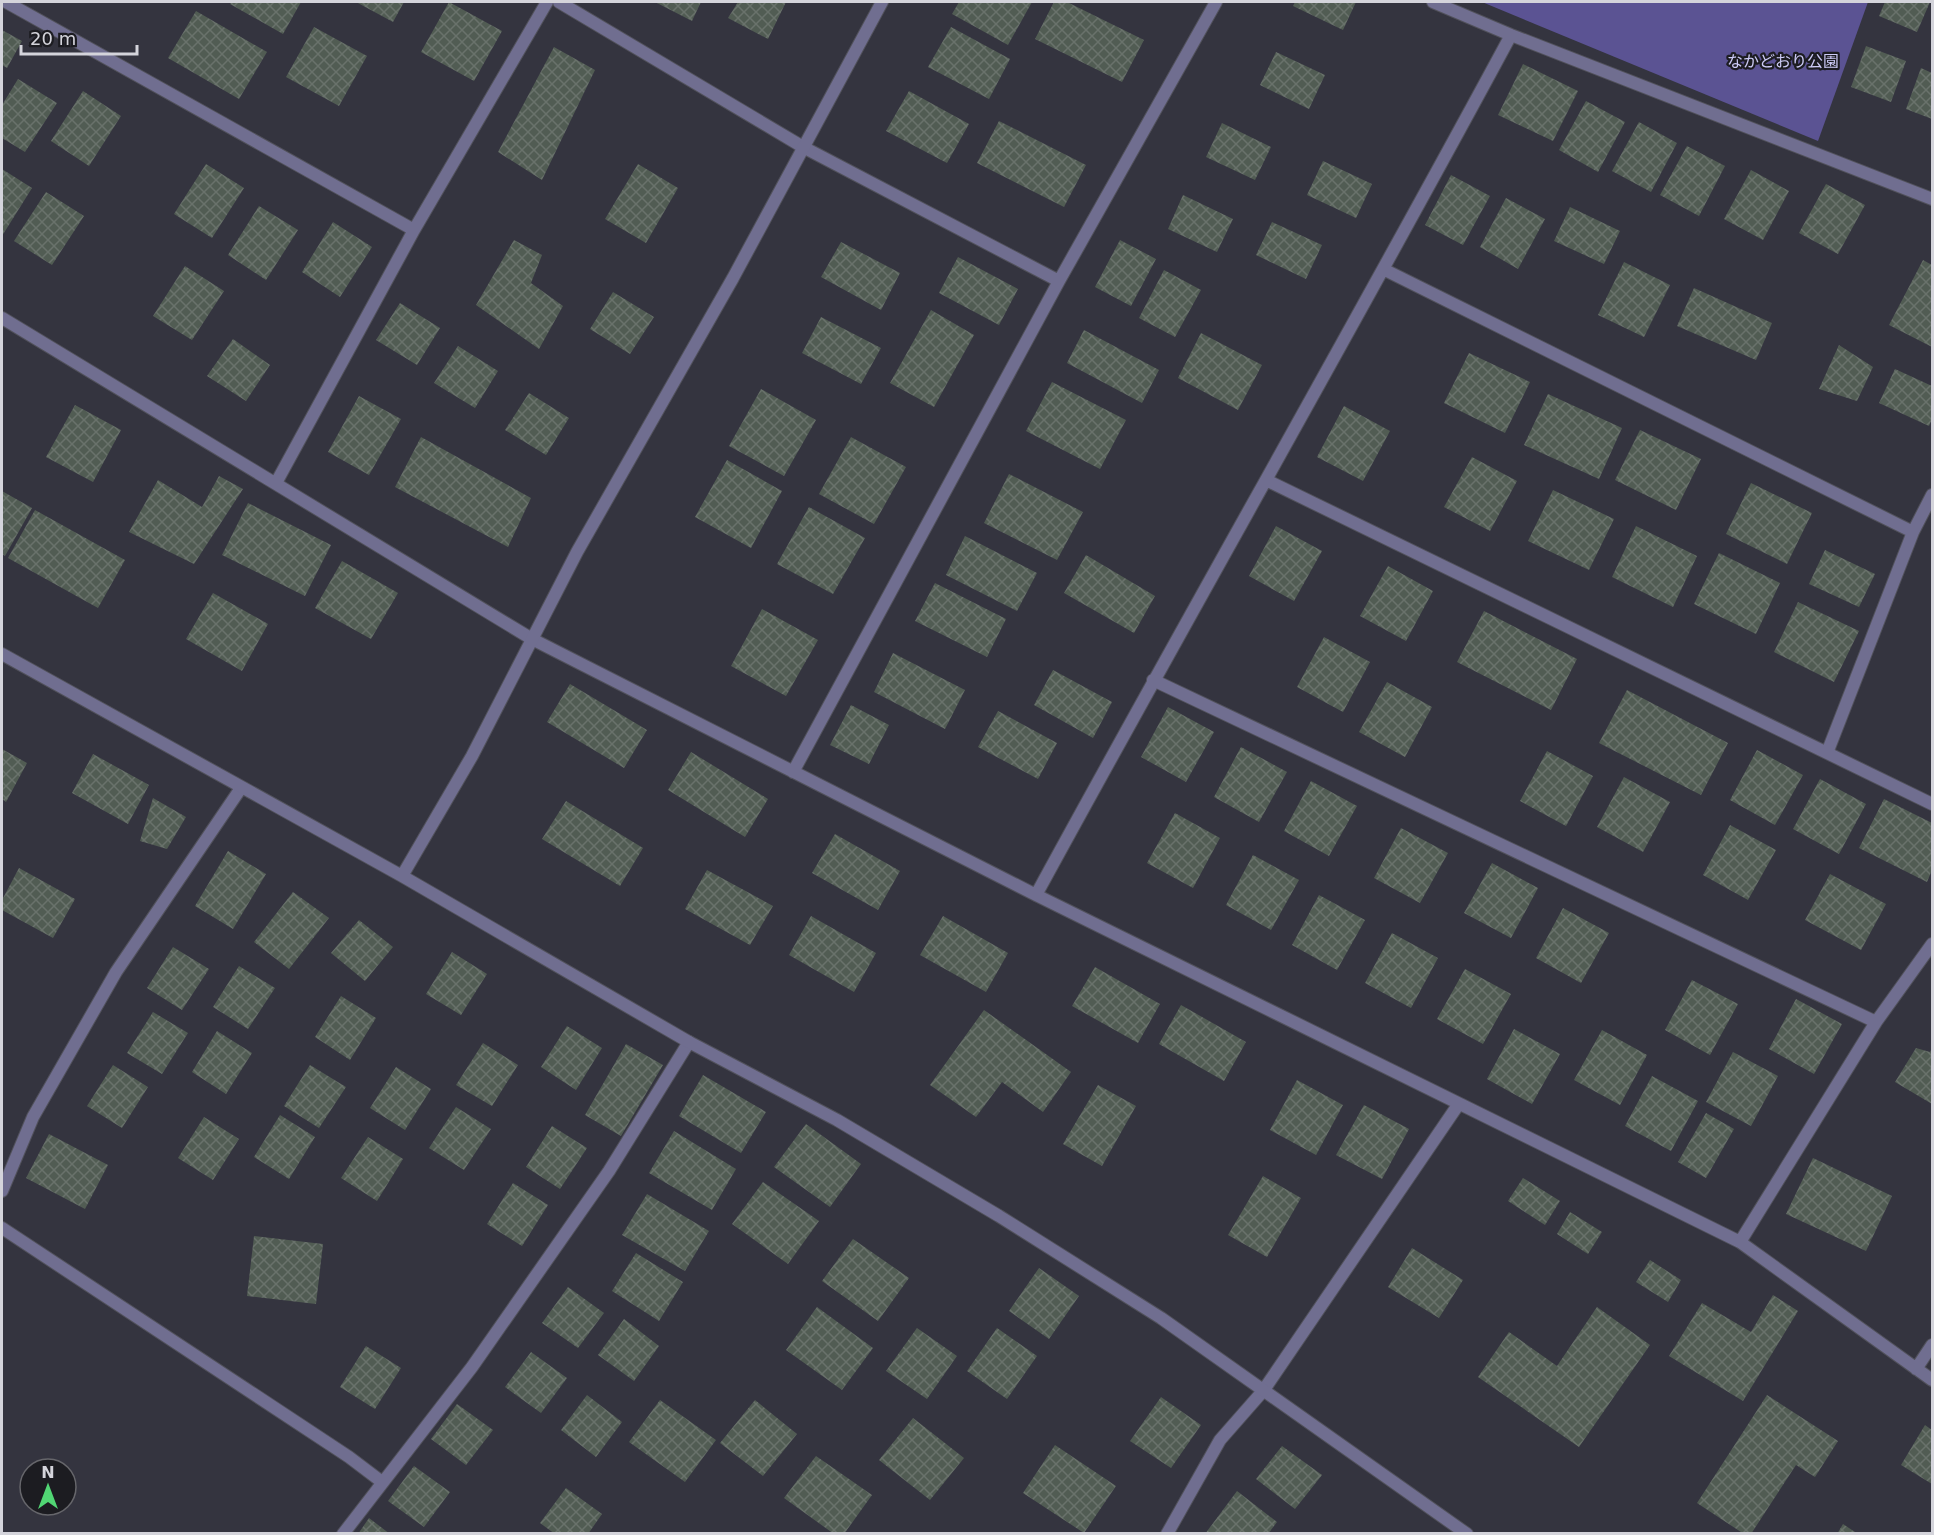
<svg xmlns="http://www.w3.org/2000/svg" width="1934" height="1535" viewBox="0 0 1934 1535" font-family="'DejaVu Sans','Noto Sans JP',sans-serif">
  <style>
    .green { fill: #5b5393 }
    .building { fill: url(#building-cross-hatch) }
    .lines { fill: none; stroke-linecap: round; stroke-linejoin: round }
    .minor-casing { stroke: #51515b; stroke-width: 14 }
    .tertiary-casing { stroke: #51515b; stroke-width: 14 }
    .minor { stroke: #706e90; stroke-width: 12 }
    .tertiary { stroke: #706e90; stroke-width: 12 }
    .labels { text-anchor: middle; dominant-baseline: central; stroke-width: 4.5; stroke-linejoin: round; paint-order: stroke }
    .park-label { font-size: 16px; fill: #cdcbf6; stroke: #1c1c21 }
  </style>
  <defs>
    <pattern id="building-cross-hatch" width="8" height="8" patternUnits="userSpaceOnUse" patternTransform="scale(1.5)"><rect width="8" height="8" fill="#515c53"/><path d="M0 0l8 8M0 8l8-8" fill="none" stroke="#69726b"/></pattern>
  </defs>
  <rect width="100%" height="100%" fill="#34343f"/>
  <path class="green" d="M1482 2H1868L1818 141Z"/>
  <path class="building" d="M232 2H301L283 34 230 4Z
    M356 2H404L393 22Z
    M449 2 502 31 474 81 421 52Z
    M655 2H701L692 21Z
    M738 2H786L768 39 728 18Z
    M959 2H1032L1008 45 952 14Z
    M1054 2H1067L1144 40 1122 82 1035 39Z
    M1295 2H1356L1343 30 1293 6Z
    M1885 2H1930L1917 32 1879 16Z
    M196 11 267 52 239 99 168 58Z
    M314 27 367 56 339 106 286 77Z
    M951 27 1010 59 989 99 928 67Z
    M2 30 22 41 7 68 2 65Z
    M1866 46 1906 61 1891 102 1851 87Z
    M554 47 595 70 542 180 498 152Z
    M1276 52 1325 75 1309 109 1260 85Z
    M1523 64 1578 91 1553 141 1498 115Z
    M1921 68 1932 73V119L1906 109Z
    M18 79 57 103 25 152 2 138V105Z
    M83 91 121 116 89 166 51 141Z
    M909 91 969 124 947 163 886 131Z
    M1586 101 1625 122 1598 172 1559 150Z
    M999 121 1086 165 1064 207 977 163Z
    M1639 122 1677 143 1651 192 1612 171Z
    M1222 123 1271 147 1255 180 1206 157Z
    M1687 146 1725 166 1699 216 1660 195Z
    M1323 161 1372 184 1356 218 1307 195Z
    M206 164 244 188 212 238 174 214Z
    M638 164 678 188 646 243 605 219Z
    M2 169 32 188 2 236Z
    M1751 170 1789 191 1763 240 1724 219Z
    M1451 175 1490 196 1463 245 1425 225Z
    M1826 184 1865 205 1838 254 1799 233Z
    M46 192 84 216 52 265 14 241Z
    M1183 195 1233 219 1217 252 1168 229Z
    M1506 198 1545 219 1518 269 1480 247Z
    M259 206 298 230 266 280 228 255Z
    M1570 207 1620 231 1604 264 1554 241Z
    M333 222 372 247 340 297 302 272Z
    M1272 222 1322 245 1306 279 1256 255Z
    M514 240 542 255 531 283 563 306 539 349 476 305Z
    M1120 240 1156 259 1131 306 1095 287Z
    M841 242 900 273 881 310 821 277Z
    M958 257 1018 289 999 325 939 293Z
    M1923 260 1932 265V347L1889 325Z
    M1624 262 1670 285 1644 337 1598 315Z
    M185 266 224 291 192 340 153 316Z
    M1164 270 1201 290 1175 337 1139 318Z
    M1694 288 1772 323 1756 360 1677 326Z
    M613 292 654 317 630 354 590 329Z
    M400 303 440 328 417 365 376 340Z
    M931 310 974 335 934 407 890 383Z
    M821 317 881 348 861 384 802 353Z
    M1084 330 1159 370 1142 403 1067 363Z
    M1201 333 1262 365 1238 410 1178 378Z
    M233 339 270 365 246 401 207 376Z
    M1839 345 1873 367 1857 401 1819 389Z
    M458 346 498 371 475 408 434 383Z
    M1469 353 1530 382 1505 433 1444 403Z
    M1895 369 1932 386V419L1929 426 1879 403Z
    M1052 382 1126 420 1100 469 1026 431Z
    M761 389 816 420 784 476 729 446Z
    M529 393 569 418 546 455 505 430Z
    M1548 394 1622 428 1599 479 1524 445Z
    M359 396 401 419 369 475 328 452Z
    M75 405 121 430 93 482 46 457Z
    M1344 406 1390 431 1363 481 1317 457Z
    M1640 430 1701 459 1676 510 1615 480Z
    M421 437 531 498 508 547 395 487Z
    M851 437 906 467 874 524 819 494Z
    M1472 457 1517 481 1490 531 1444 507Z
    M727 460 782 491 751 548 695 517Z
    M1009 474 1083 512 1057 560 984 523Z
    M219 476 243 489 194 564 129 532 158 480 202 507Z
    M1751 483 1812 513 1787 564 1726 534Z
    M1553 490 1614 519 1589 570 1528 541Z
    M2 491 32 508 5 556 2 554Z
    M248 503 331 545 305 596 222 555Z
    M809 507 865 538 833 594 777 564Z
    M35 510 125 560 98 608 8 558Z
    M1276 526 1322 551 1294 601 1249 576Z
    M1636 526 1697 556 1673 607 1612 577Z
    M965 536 1037 573 1017 611 946 575Z
    M1825 550 1875 574 1859 607 1809 584Z
    M1719 553 1780 583 1756 634 1694 604Z
    M1086 555 1155 596 1134 633 1064 593Z
    M342 561 398 593 371 639 315 608Z
    M1388 566 1433 591 1406 641 1360 616Z
    M935 583 1006 619 987 657 915 621Z
    M213 593 268 624 242 671 186 639Z
    M1798 602 1859 631 1834 682 1774 652Z
    M762 609 818 640 786 696 731 666Z
    M1484 611 1577 659 1551 710 1457 662Z
    M1324 637 1370 662 1343 712 1297 687Z
    M893 653 965 690 945 729 874 692Z
    M1053 670 1112 702 1093 738 1034 705Z
    M1387 682 1432 707 1405 757 1359 732Z
    M570 684 647 730 624 768 547 722Z
    M1627 690 1728 743 1701 795 1599 743Z
    M851 705 889 725 869 764 830 745Z
    M1168 707 1214 732 1186 782 1141 757Z
    M998 711 1057 743 1038 779 978 747Z
    M1241 747 1287 772 1259 822 1214 797Z
    M2 749 27 763 6 802 2 799Z
    M1757 750 1803 775 1775 825 1730 800Z
    M1547 751 1593 776 1566 826 1520 801Z
    M691 752 768 799 745 837 668 790Z
    M93 754 149 785 128 824 72 793Z
    M1624 777 1670 802 1643 852 1597 827Z
    M1820 779 1866 804 1839 854 1793 829Z
    M1311 781 1357 806 1329 856 1284 831Z
    M153 798 186 817 167 849 140 841Z
    M1884 799 1932 823V870L1927 882 1859 848Z
    M566 801 643 848 620 886 542 839Z
    M1175 813 1220 838 1193 888 1147 863Z
    M1730 825 1776 850 1748 900 1703 875Z
    M1401 828 1448 853 1420 903 1374 878Z
    M835 834 900 871 878 910 812 873Z
    M228 851 266 874 233 929 195 906Z
    M1253 855 1299 880 1271 930 1226 905Z
    M1492 863 1538 888 1511 938 1464 913Z
    M19 868 75 899 53 938 2 910V900Z
    M707 870 773 906 750 945 685 909Z
    M1830 874 1886 904 1861 950 1805 920Z
    M293 892 329 918 289 969 254 942Z
    M1319 895 1365 920 1337 970 1292 945Z
    M1563 908 1609 933 1581 983 1536 958Z
    M811 916 876 953 854 992 789 955Z
    M943 916 1008 953 986 992 920 955Z
    M359 920 393 947 365 981 331 953Z
    M1392 933 1438 958 1411 1008 1365 983Z
    M173 947 209 969 182 1010 147 988Z
    M452 952 487 974 461 1015 426 994Z
    M239 966 275 988 248 1029 213 1007Z
    M1095 967 1160 1004 1138 1043 1072 1006Z
    M1465 969 1511 994 1483 1044 1437 1019Z
    M1692 980 1738 1004 1710 1055 1665 1030Z
    M341 996 376 1018 350 1060 315 1037Z
    M1796 999 1842 1024 1814 1074 1769 1049Z
    M1181 1005 1246 1042 1224 1081 1159 1044Z
    M984 1010 1071 1072 1043 1112 1002 1082 976 1117 930 1085Z
    M153 1012 188 1033 162 1074 127 1053Z
    M567 1026 602 1048 576 1090 541 1067Z
    M1514 1029 1560 1054 1532 1104 1487 1079Z
    M1602 1030 1647 1055 1620 1105 1574 1080Z
    M217 1031 252 1053 226 1094 192 1072Z
    M483 1043 518 1065 492 1106 456 1085Z
    M626 1044 663 1065 621 1136 585 1115Z
    M1916 1048 1930 1052 1932 1048V1104L1895 1082Z
    M1733 1052 1778 1076 1751 1126 1706 1102Z
    M113 1065 148 1087 122 1128 87 1106Z
    M310 1065 346 1087 319 1128 284 1106Z
    M396 1067 431 1089 405 1130 370 1108Z
    M703 1075 766 1112 741 1153 679 1116Z
    M1652 1076 1698 1101 1671 1151 1625 1126Z
    M1297 1080 1343 1105 1316 1155 1270 1130Z
    M1098 1085 1136 1106 1102 1166 1063 1144Z
    M1364 1105 1409 1129 1382 1179 1336 1155Z
    M456 1107 491 1129 464 1170 429 1148Z
    M1706 1113 1734 1129 1706 1178 1678 1162Z
    M280 1115 315 1137 289 1179 254 1157Z
    M204 1117 239 1139 213 1180 178 1158Z
    M806 1124 861 1164 830 1207 774 1167Z
    M552 1126 587 1148 560 1189 526 1167Z
    M674 1131 736 1169 712 1210 649 1173Z
    M49 1134 108 1165 85 1209 26 1178Z
    M368 1137 403 1159 377 1201 341 1178Z
    M1813 1158 1892 1196 1866 1251 1786 1214Z
    M1263 1176 1301 1198 1267 1257 1228 1235Z
    M1523 1178 1560 1201 1545 1225 1508 1201Z
    M763 1182 819 1221 788 1264 732 1224Z
    M513 1183 548 1205 522 1246 487 1224Z
    M647 1194 709 1231 685 1271 622 1235Z
    M1570 1212 1602 1232 1588 1254 1557 1234Z
    M254 1236 323 1244 316 1304 247 1296Z
    M853 1239 909 1278 878 1321 822 1281Z
    M1412 1248 1463 1280 1439 1318 1388 1287Z
    M636 1253 683 1282 659 1321 612 1291Z
    M1650 1260 1681 1280 1668 1302 1636 1282Z
    M1039 1268 1079 1296 1049 1339 1009 1311Z
    M568 1287 604 1313 578 1348 542 1323Z
    M1773 1295 1798 1311 1743 1401 1669 1356 1702 1303 1751 1332Z
    M817 1307 873 1348 842 1390 786 1350Z
    M1597 1307 1650 1345 1579 1447 1478 1377 1509 1332 1557 1366Z
    M624 1319 659 1346 634 1381 598 1355Z
    M917 1328 957 1356 927 1399 886 1371Z
    M997 1328 1037 1356 1007 1399 967 1371Z
    M366 1346 401 1368 375 1409 340 1387Z
    M531 1352 567 1378 541 1413 505 1387Z
    M587 1395 622 1422 596 1457 561 1430Z
    M1767 1395 1838 1441 1815 1477 1796 1465 1751 1534H1744L1697 1503Z
    M1161 1397 1201 1425 1171 1468 1130 1441Z
    M660 1400 716 1440 685 1482 629 1442Z
    M755 1400 797 1434 763 1476 720 1443Z
    M457 1404 493 1430 466 1465 431 1439Z
    M913 1418 964 1458 930 1500 879 1460Z
    M1925 1425 1932 1430V1484L1901 1465Z
    M1055 1445 1116 1486 1084 1533 1023 1493Z
    M1282 1446 1322 1475 1295 1509 1256 1479Z
    M816 1456 872 1495 844 1534H834L784 1498Z
    M414 1466 450 1492 424 1527 388 1501Z
    M566 1488 602 1514 588 1534H555L540 1523Z
    M1237 1491 1277 1522 1268 1534H1205Z
    M369 1518 390 1534H358Z
    M1843 1524 1858 1534H1837Z"/>
  <g class="lines">
    <defs>
      <path id="minor" d="M6 2 414 230
        M559 2 803 147 1059 281
        M1433 2 1511 35 1932 199
        M1385 270 1913 532
        M2 318 532 639 1036 895 1740 1242 1932 1380
        M1266 480 1932 804
        M276 483 414 230 547 2
        M1153 680 1876 1022
        M1827 753 1913 532 1932 495
        M793 772 1059 281 1216 2
        M1036 895C1193 607 1356 323 1511 35
        M2 1191 33 1117 116 972 241 788
        M2 1228 349 1457 382 1482
        M1740 1242 1876 1022 1932 944
        M1916 1369 1932 1345
        M343 1534 472 1367 609 1171 689 1042
        M1167 1534 1220 1440 1263 1391 1458 1105"/>
      <path id="tertiary" d="M2 654 402 876 689 1042 837 1120 999 1216 1161 1318 1467 1534
        M402 876 472 756 577 552 733 278 882 2"/>
    </defs>
    <use href="#minor" class="minor-casing"/>
    <use href="#tertiary" class="tertiary-casing"/>
    <use href="#minor" class="minor"/>
    <use href="#tertiary" class="tertiary"/>
  </g>
  <g class="labels">
    <g class="park-label">
      <text x="1783" y="61">なかどおり公園</text>
    </g>
  </g>
  <rect width="1934" height="1535" fill="none" stroke="#d4d4db" stroke-width="6"/>
  <g transform="translate(48 1487)"><circle r="28" fill="#1c1c21" stroke="#66666b" stroke-width="1.5"/>
  <path d="M0-4.5L10 22L0 15L-10 22Z" fill="#51d674"/>
  <text y="-9" font-size="16" font-weight="bold" text-anchor="middle" fill="#d4d4db">N</text>
  </g>
  <path d="M21 45v9h116v-9" fill="none" stroke="#d4d4db" stroke-width="3"/>
  <text x="30" y="45" font-size="18" fill="#d4d4db" stroke="#1c1c21" stroke-width="4.5" paint-order="stroke">20 m</text>
</svg>
